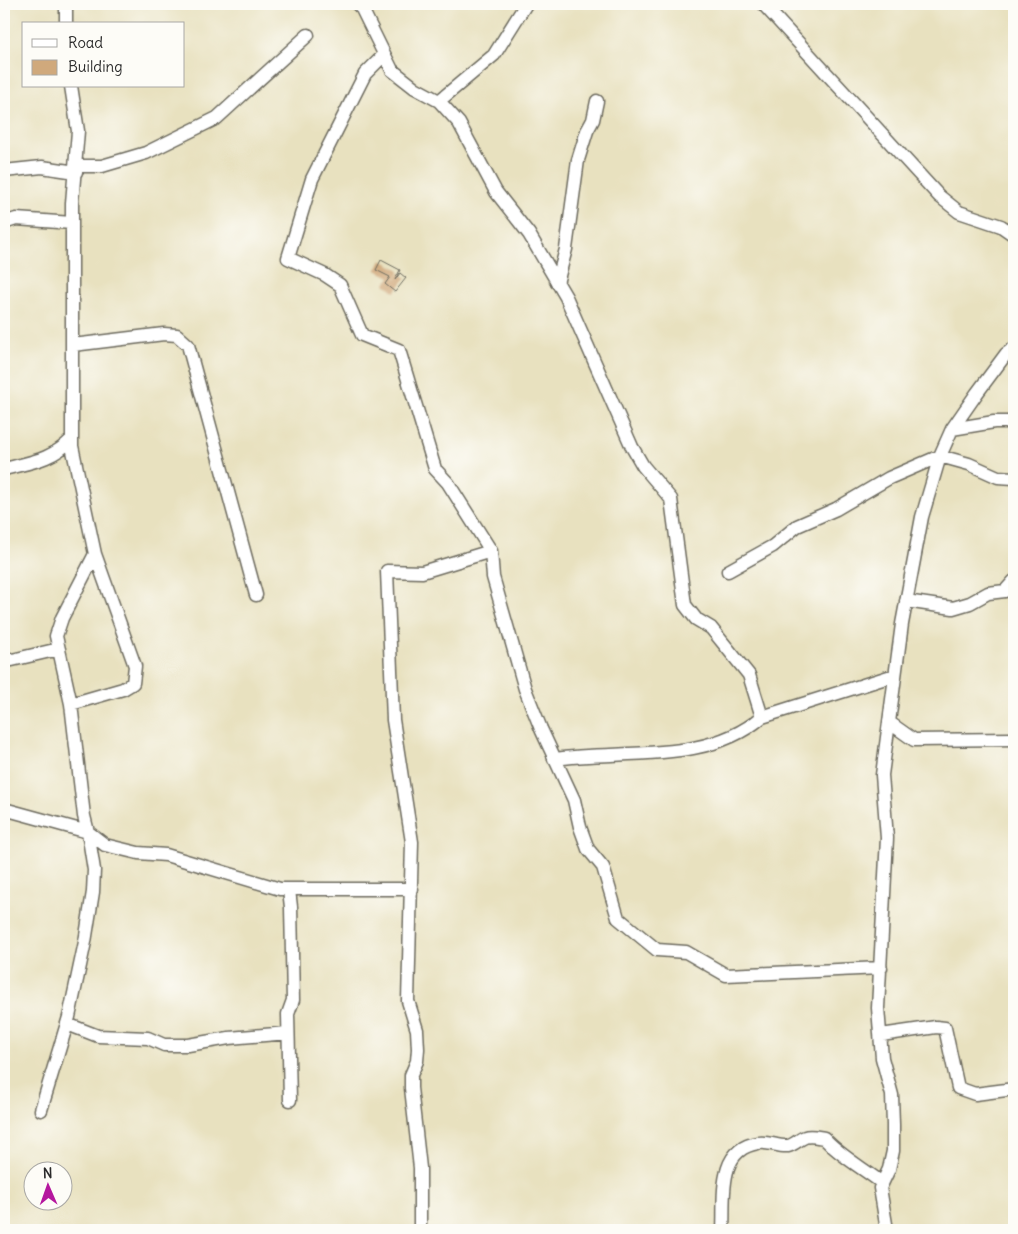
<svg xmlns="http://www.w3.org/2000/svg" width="1018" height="1234" viewBox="0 0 1018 1234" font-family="Delius,sans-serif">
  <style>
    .building { fill: #d0a97c }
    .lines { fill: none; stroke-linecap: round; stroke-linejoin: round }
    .street-casing { stroke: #6d6b5f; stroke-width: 15 }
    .street { stroke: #fff; stroke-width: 12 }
  </style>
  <rect width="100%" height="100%" fill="#fdfcf7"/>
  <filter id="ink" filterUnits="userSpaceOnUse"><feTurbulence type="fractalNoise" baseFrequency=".02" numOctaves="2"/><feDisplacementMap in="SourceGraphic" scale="10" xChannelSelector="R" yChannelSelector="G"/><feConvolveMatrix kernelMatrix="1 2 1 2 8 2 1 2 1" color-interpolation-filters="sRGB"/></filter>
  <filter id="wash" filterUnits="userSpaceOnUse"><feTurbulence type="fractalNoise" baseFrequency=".0096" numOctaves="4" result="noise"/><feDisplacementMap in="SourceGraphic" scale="20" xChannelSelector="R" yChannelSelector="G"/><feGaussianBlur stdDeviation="1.12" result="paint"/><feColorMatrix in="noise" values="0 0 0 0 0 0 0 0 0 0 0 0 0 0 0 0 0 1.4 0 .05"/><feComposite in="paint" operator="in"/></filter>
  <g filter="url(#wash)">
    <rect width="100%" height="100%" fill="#e8e1bf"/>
    <g id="blocks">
      <path class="building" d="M381 260 400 270 395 280 400 273 406 278 395 292 385 284 390 277 376 270Z"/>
    </g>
  </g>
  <g filter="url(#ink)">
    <use href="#blocks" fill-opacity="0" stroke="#6d6b5f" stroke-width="1"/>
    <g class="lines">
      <defs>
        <path id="street" d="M357 4 362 9 392 70 415 88 439 101 459 123 496 192 529 234 566 297 632 447 643 466 671 499 685 605 696 619 711 628 749 675 762 717
          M763 4 939 196 959 212 1001 226 1014 235
          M66 24V4
          M384 55 365 74 312 179 288 258 325 275 340 285 362 335 399 350 435 469 448 483 491 551 493 577 525 689 541 729 574 800 580 827 588 849 603 867 618 918 657 950 686 952 726 975 881 968
          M71 86 78 131 72 203V446L95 554 62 618 56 636 71 704 84 816 88 832 105 845 138 853 166 855 280 889H412
          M439 101 494 55 526 4
          M77 166H102L146 153 217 118 308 35
          M4 171 42 167 76 172
          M4 223 16 219 72 223
          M557 283 566 249 578 160 587 131 593 120 597 101
          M73 345 164 334 177 335 188 345 256 595
          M952 429 994 422H1014
          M4 469C31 462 52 460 72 439
          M728 571 773 546 797 526 836 509 889 478 940 456 969 464 998 477 1014 478
          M906 601 953 608 970 603 988 593 1005 591 1014 581
          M4 657 12 660 59 649
          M71 704 123 689 133 683 135 666 95 554
          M890 723 914 740 1014 739
          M554 759C622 749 706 765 762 717L895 675
          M4 809 88 832 94 870 93 892 85 942 69 1017 41 1110
          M289 890 291 907 293 1000 288 1014 290 1100
          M67 1024 98 1036 148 1038 164 1045H188L229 1038 288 1033
          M881 1035 936 1027 945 1028 958 1088 975 1094 1014 1089
          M420 1230V1168L411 1088V1075L417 1061 418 1049 417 1030 408 1001 412 842 393 720 387 571 422 572 491 551
          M723 1230C725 1200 716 1149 758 1143 768 1141 778 1147 788 1146 794 1145 799 1139 805 1137 810 1135 818 1137 824 1138 840 1156 863 1168 882 1183
          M887 1230 880 1188 889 1169 893 1151V1125L892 1095 882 1058 878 1008 887 838 882 775 902 624 922 517 940 456 952 429 977 393 1006 354 1014 348"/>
      </defs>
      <use href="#street" class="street-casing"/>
      <use href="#street" class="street"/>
    </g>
  </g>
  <rect width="1018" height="1234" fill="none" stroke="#fdfcf7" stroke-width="20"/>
  <rect x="22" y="22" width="162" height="65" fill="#fdfcf7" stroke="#a9a8a5"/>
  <rect x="32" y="39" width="25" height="8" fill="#ffffff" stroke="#a9a8a5"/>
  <text x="68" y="48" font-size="15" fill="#2b2b2b">Road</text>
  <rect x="32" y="60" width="25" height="15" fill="#d0a97c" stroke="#a9a8a5"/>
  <text x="68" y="72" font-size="15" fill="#2b2b2b">Building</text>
  <g transform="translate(48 1186) rotate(358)"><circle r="24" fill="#fdfcf7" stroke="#a9a8a5"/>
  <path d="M0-4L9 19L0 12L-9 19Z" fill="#b5179e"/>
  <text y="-8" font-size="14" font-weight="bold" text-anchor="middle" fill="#2b2b2b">N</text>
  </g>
</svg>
